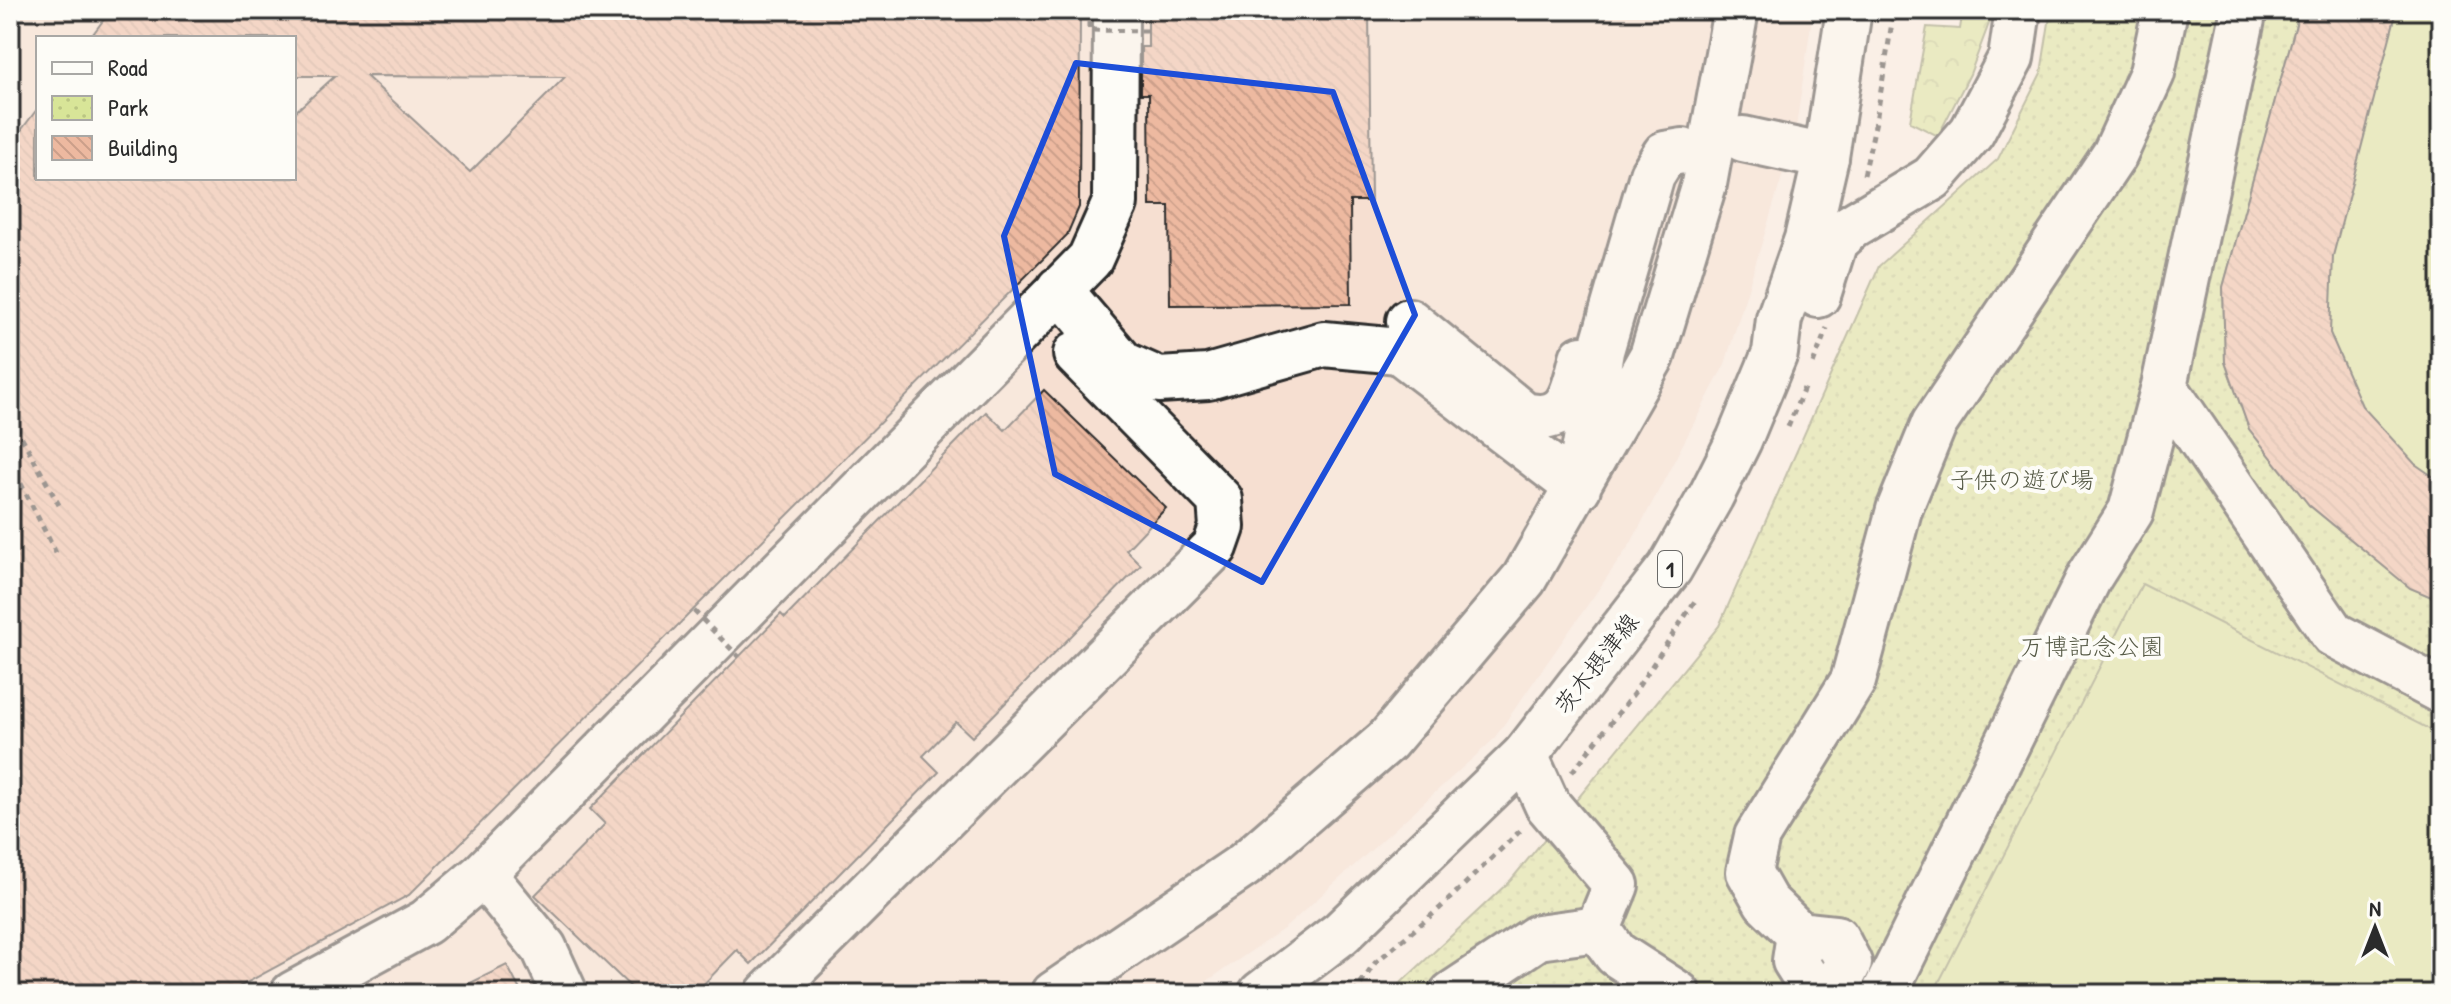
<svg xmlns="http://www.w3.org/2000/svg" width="2451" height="1004" viewBox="0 0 2451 1004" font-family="'Patrick Hand','Klee One',sans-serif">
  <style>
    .built { fill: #f6dfd1; fill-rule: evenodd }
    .forest { fill: url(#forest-crowns); stroke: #828862; stroke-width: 2 }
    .park { fill: url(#park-dots); stroke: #828862; stroke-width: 2 }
    .pitch { fill: #d8e598; stroke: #828862; stroke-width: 2 }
    .building { fill: url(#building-back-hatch); stroke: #2b2b2b; stroke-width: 2; fill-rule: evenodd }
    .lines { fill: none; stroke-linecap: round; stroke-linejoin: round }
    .minor-tunnel { stroke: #d1c8c1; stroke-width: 44; stroke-dasharray: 44 22; stroke-linecap: butt }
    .minor-casing { stroke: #2b2b2b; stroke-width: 50 }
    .major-casing { stroke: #2b2b2b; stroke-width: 50 }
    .path { stroke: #2b2b2b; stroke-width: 5; stroke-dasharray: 6 6; stroke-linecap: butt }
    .minor { stroke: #fdfcf7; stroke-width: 44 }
    .major { stroke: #fdfcf7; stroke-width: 44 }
    .path-bridge { stroke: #2b2b2b; stroke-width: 5; stroke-dasharray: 6 6; stroke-linecap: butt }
    .marked { fill: none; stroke: #1d4ed8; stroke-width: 6; stroke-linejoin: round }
    .labels { text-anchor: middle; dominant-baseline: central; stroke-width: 8; stroke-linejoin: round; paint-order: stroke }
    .shield { fill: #fdfcf7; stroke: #6a6a68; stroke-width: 2 }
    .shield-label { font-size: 22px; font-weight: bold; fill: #2b2b2b }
    .park-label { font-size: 24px; fill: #565a46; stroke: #fdfcf7 }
    .street-label { font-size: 24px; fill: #2b2b2b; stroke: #fdfcf7 }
  </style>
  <defs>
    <pattern id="forest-crowns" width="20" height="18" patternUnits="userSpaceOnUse" patternTransform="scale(2)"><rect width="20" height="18" fill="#d8e598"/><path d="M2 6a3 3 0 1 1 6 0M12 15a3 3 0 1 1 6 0" fill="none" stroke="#bac583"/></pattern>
    <pattern id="park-dots" width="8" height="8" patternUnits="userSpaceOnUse" patternTransform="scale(2)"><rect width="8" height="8" fill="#d8e598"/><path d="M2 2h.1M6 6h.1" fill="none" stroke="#bac583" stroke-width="1.8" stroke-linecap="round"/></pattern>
    <pattern id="building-back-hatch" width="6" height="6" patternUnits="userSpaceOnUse" patternTransform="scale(2)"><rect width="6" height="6" fill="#edb9a0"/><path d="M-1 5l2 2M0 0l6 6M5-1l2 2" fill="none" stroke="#cb9f8a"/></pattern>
  </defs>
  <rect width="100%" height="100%" fill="#faefe6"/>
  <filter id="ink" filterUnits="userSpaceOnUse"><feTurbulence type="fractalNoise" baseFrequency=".0125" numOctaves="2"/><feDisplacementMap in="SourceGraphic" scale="16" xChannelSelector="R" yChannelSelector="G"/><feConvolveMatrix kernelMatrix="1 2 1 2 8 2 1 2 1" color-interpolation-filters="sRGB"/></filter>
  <g filter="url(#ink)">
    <path class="built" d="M10 10H1813L1795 134 1725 364 1631 543 1493 740 1285 928 1188 994H10ZM38 38H294V178H38Z"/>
    <path class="forest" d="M1963 10H1994L1970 74 1938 136 1910 122 1927 27 1960 29Z"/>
    <path class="park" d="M2051 10H2441V994H1389L1511 880 1719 626 1879 266 1998 159 2041 73Z"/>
    <path class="pitch" d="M2300 10H2441V601L2410 588 2309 505 2249 429 2225 362 2223 287Z
      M2142 584 2441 735V994H1927L1931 986 1936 988Z"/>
    <path class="building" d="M111 10H1080L1079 207 1067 235 409 895 226 994H10V145L38 108V178H294V113L335 76H294V38H90ZM366 76 565 77 470 172Z
      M1148 10H1369L1371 201H1350L1351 304 1170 305 1169 206H1150L1149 94H1141V47H1148Z
      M2300 10H2397L2333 256 2330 333 2362 406 2415 464 2441 482V601L2410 588 2309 505 2249 429 2225 362 2223 287Z
      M1044 390 1166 508 1126 550 1141 565 972 737 956 722 923 756 939 772 751 964 737 950 694 994H638L535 895 605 824 590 809 781 614 785 618 986 412 1005 430Z
      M507 965 522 994H448Z"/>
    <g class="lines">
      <path class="minor-tunnel" d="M1683 151 1739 162"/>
      <defs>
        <path id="minor" d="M1743 139 1826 157
          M1059 289 1123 364 1159 380 1208 377 1324 344 1399 351 1578 488 1601 351 1652 175 1665 154 1683 151
          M1409 321 1524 415C1569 425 1573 394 1582 358
          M2164 386 2333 634 2441 691
          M483 874 544 948 565 994
          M1598 929 1616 954 1678 994
          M1799 934 1795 961 1809 983 1837 987 1849 963 1836 938 1799 934 1766 902 1749 872 1757 836 1853 681 1899 510 1934 424 2115 154 2152 73 2165 10
          M293 994 426 922 483 874 1090 259 1115 203 1116 10
          M768 994 1215 547 1222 527 1220 500 1076 354
          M1054 994 1244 865 1387 741 1524 579 1652 356 1704 184 1736 10
          M1452 994 1538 937 1598 929 1616 885 1547 804 1525 755
          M1884 994 2090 576 2131 511 2164 386 2244 10"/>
        <path id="major" d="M1818 295 1835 241 1852 226 1932 178 1972 132 2011 58 2018 10
          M1261 994 1341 933 1525 755 1670 568 1711 496 1739 440 1775 353 1779 319 1807 239 1826 157 1849 10"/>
      </defs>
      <use href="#minor" class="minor-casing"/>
      <use href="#major" class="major-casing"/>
      <path class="path" d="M1864 175 1876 121 1894 10
        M1813 364 1827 328
        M10 416 59 505
        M1788 427 1804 388
        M10 462 57 555
        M1572 772 1634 693 1697 598
        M1354 994 1375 963 1440 908 1521 830"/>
      <use href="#minor" class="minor"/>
      <use href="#major" class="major"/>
      <path class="path-bridge" d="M1089 10V30L1148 31
        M694 611 739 657"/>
    </g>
  </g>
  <path d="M0 0H2451V1004H0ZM1076 63 1333 92 1415 315 1262 582 1055 474 1004 236Z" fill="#faefe6" fill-opacity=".55" fill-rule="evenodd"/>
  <path class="marked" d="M1076 63 1333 92 1415 315 1262 582 1055 474 1004 236Z"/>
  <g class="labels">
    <rect class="shield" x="1658" y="551" width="24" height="36" rx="6"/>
    <g class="shield-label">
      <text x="1670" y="569">1</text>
    </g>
    <g class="park-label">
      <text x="2022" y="479">子供の遊び場</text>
      <text x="2092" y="646">万博記念公園</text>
    </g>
    <g class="street-label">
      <text transform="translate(1596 663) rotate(-52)">茨木摂津線</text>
    </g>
  </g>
  <rect width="2451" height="1004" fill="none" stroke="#fdfcf7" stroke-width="40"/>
  <rect x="20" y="20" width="2411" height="964" fill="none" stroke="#2b2b2b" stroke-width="3" filter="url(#ink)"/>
  <rect x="36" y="36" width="260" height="144" fill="#fdfcf7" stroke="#a9a8a5" stroke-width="2"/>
  <rect x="52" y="62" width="40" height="12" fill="#fdfcf7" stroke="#a9a8a5" stroke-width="2"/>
  <text x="108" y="76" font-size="24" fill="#2b2b2b">Road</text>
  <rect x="52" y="96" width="40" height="24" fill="url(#park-dots)" stroke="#a9a8a5" stroke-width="2"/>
  <text x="108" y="116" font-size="24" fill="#2b2b2b">Park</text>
  <rect x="52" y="136" width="40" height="24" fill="url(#building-back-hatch)" stroke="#a9a8a5" stroke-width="2"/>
  <text x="108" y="156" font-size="24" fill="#2b2b2b">Building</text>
  <g transform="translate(2375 928)" stroke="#fdfcf7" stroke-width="6" paint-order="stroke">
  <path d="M0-6L14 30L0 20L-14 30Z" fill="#2b2b2b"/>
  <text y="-12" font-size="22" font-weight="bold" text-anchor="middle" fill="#2b2b2b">N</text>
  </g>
</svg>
